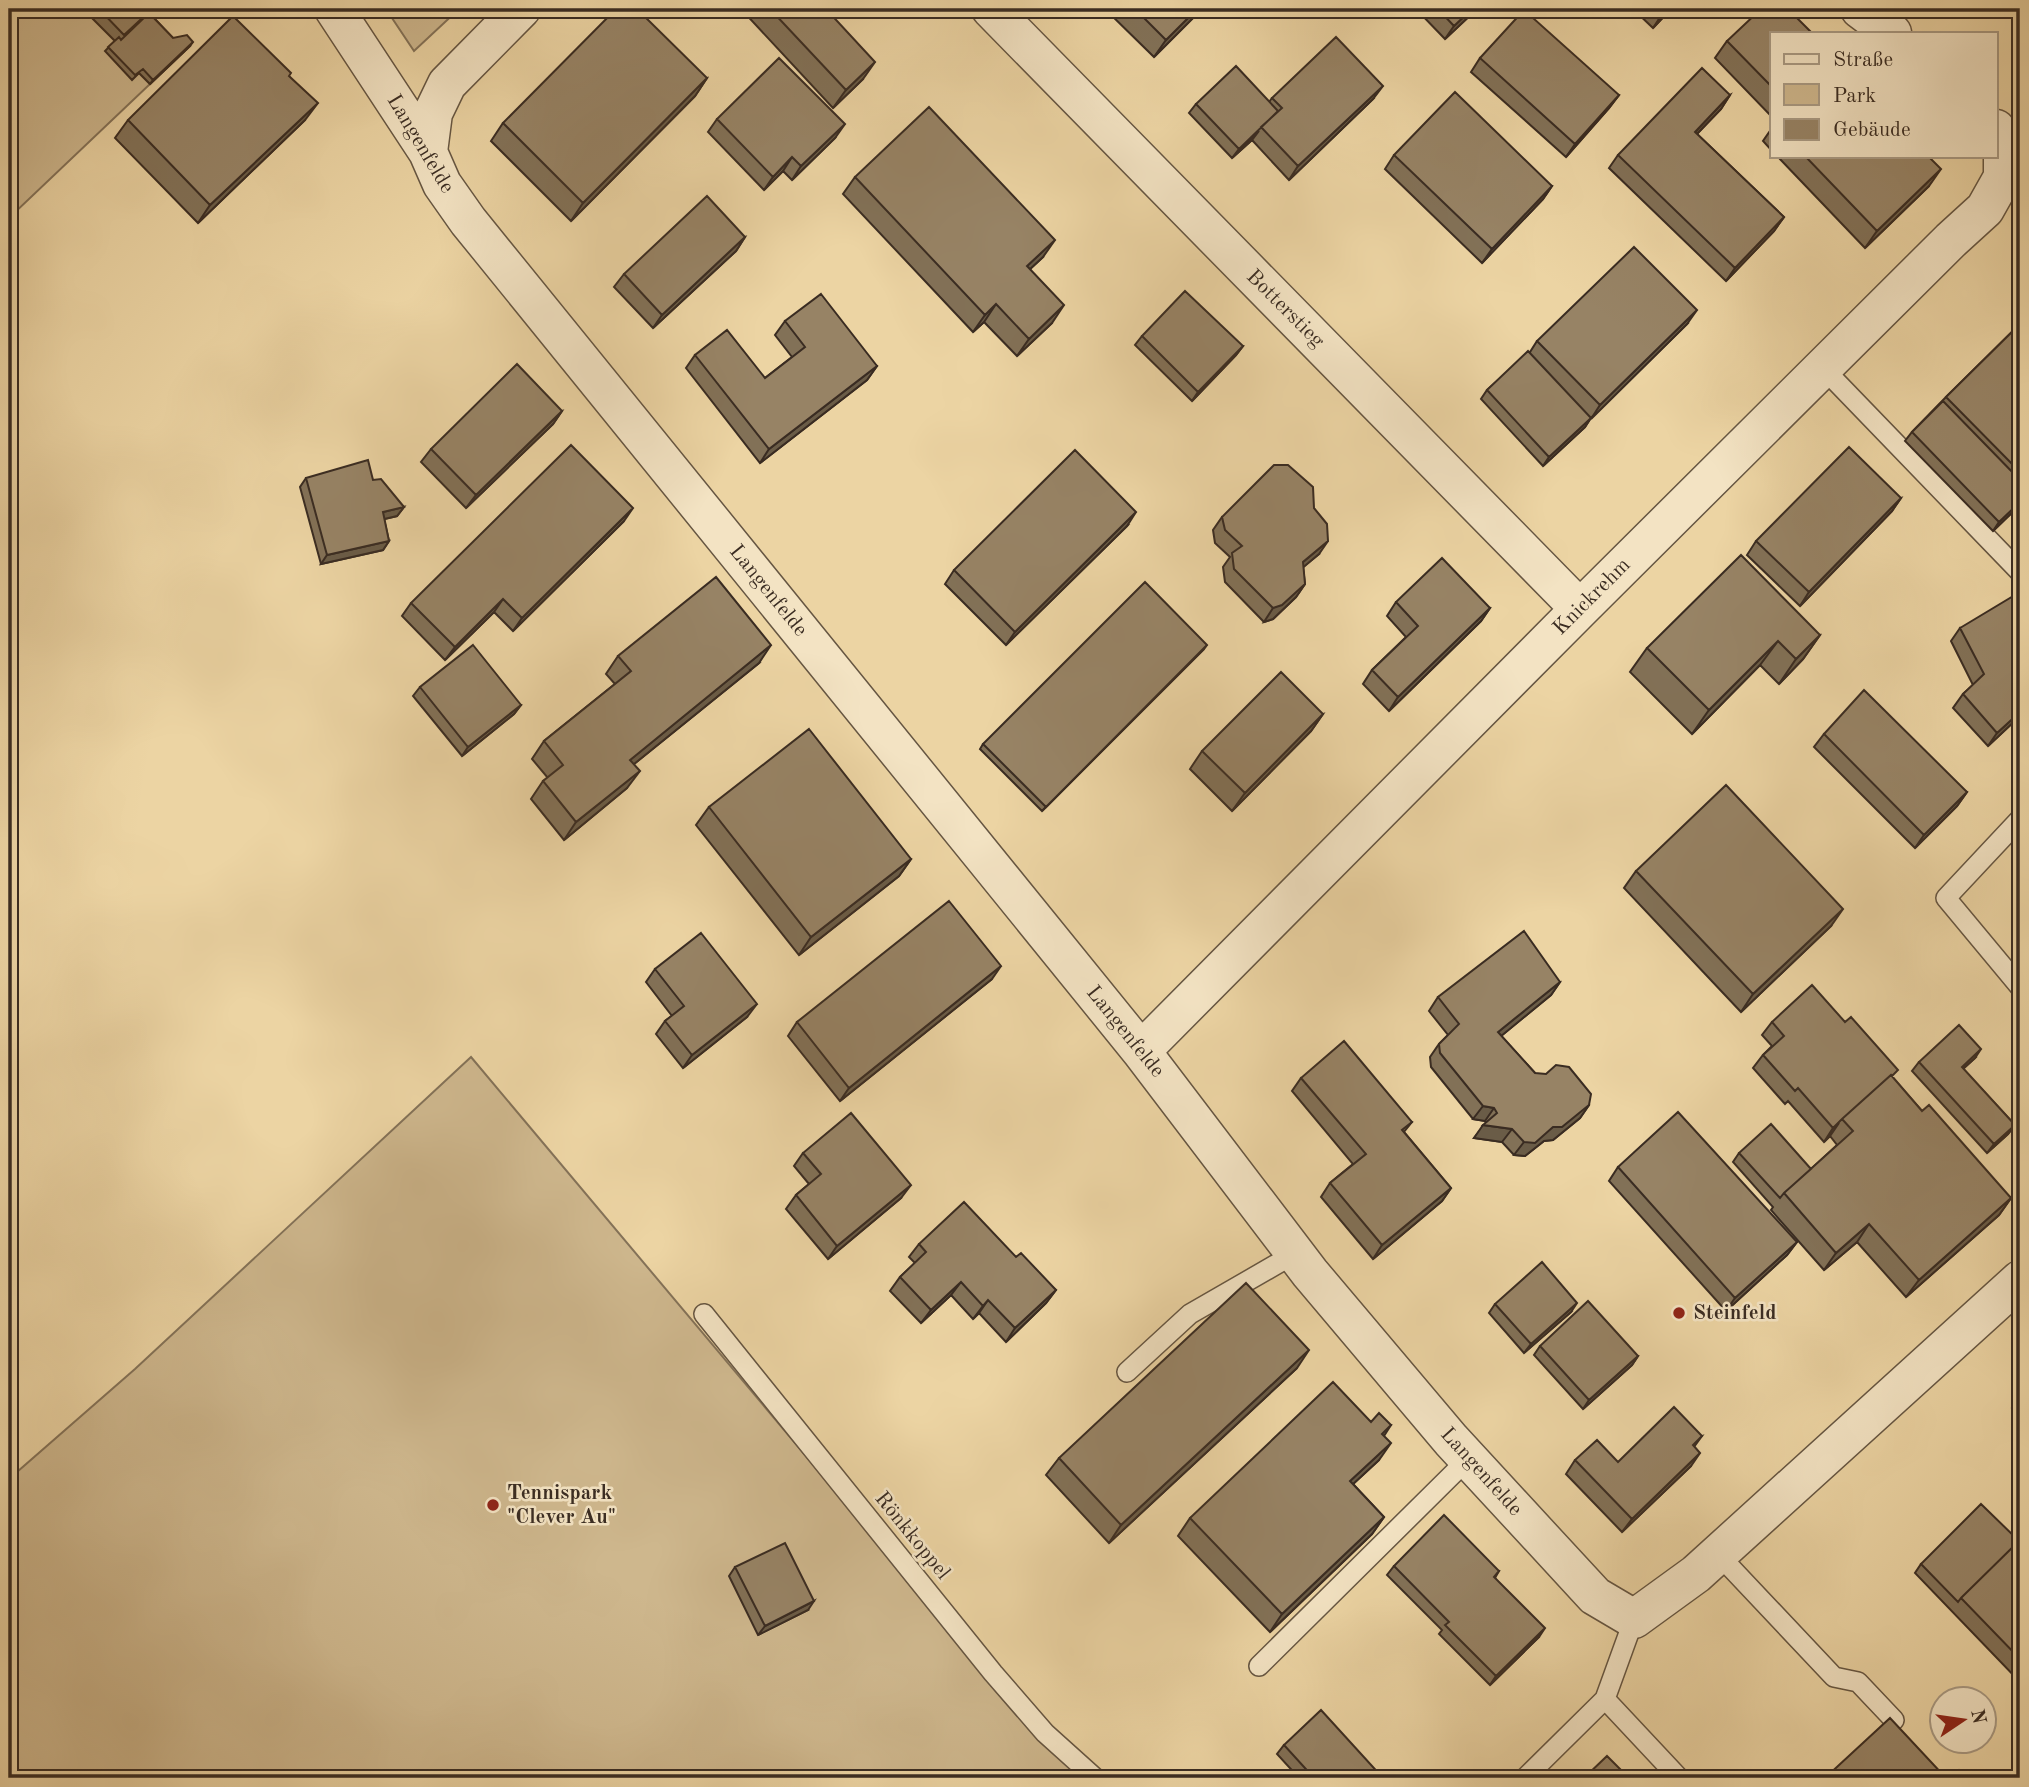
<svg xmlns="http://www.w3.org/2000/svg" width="2029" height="1787" viewBox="0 0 2029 1787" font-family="'Old Standard TT',serif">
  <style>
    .green { fill: #ceb78d; stroke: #847258; stroke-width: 2 }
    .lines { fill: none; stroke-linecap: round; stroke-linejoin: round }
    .service-casing { stroke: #665642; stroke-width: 22 }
    .minor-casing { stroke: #665642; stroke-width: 41 }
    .service { stroke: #f3e3c3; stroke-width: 19 }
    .minor { stroke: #f3e3c3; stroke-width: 38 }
    .wall { fill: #827157; stroke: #3a2c22; stroke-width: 2 }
    .shaded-wall { fill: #6a5c47; stroke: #3a2c22; stroke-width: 2 }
    .building { fill: #978365; stroke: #3a2c22; stroke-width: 2 }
    .poi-dot { fill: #8f2418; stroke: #f3e3c3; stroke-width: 2.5 }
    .labels { text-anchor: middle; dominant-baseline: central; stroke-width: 5; stroke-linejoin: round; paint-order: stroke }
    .street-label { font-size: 21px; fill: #3a2c22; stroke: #f3e3c3 }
    .poi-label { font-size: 21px; font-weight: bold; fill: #3a2c22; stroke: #f3e3c3; text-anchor: start }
  </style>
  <rect width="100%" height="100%" fill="#ecd4a3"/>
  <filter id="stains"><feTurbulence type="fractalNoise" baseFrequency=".00286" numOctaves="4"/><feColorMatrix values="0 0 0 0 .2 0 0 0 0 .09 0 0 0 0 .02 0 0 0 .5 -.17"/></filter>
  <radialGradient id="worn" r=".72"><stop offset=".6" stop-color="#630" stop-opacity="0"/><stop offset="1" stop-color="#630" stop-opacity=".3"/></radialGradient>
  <path class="green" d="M9 9H83L115 41 132 79 139 73 150 84 9 218Z
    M386 9H459L414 51Z
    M471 1057 1025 1717 1096 1778H9V1479L135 1369Z"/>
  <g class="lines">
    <defs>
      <path id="service" d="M1823 368 2020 572
        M2020 819 1946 898 2020 987
        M704 1314 993 1673 1045 1733 1095 1778
        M1127 1372 1190 1314 1296 1253
        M1718 1554 1834 1677 1858 1682 1894 1720
        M1259 1666 1468 1459
        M1605 1699 1679 1778
        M1525 1778 1605 1699 1634 1619"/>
      <path id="minor" d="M334 9 428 152 442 184 468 221 1141 1051 1310 1273 1451 1440 1595 1596 1634 1619 1696 1574 2020 1280
        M991 9 1580 609
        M1860 9 1892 33
        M428 152 433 113 447 84 521 9
        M1141 1051 1580 609 1951 240 1985 209 2003 177V143L1996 129"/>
    </defs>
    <use href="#service" class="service-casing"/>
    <use href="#minor" class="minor-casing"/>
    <use href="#service" class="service"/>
    <use href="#minor" class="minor"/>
  </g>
  <path class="wall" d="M83 9H161L153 17 173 38 190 46 150 84 139 73 132 80 105 51 115 41Z
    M741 9H826L863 79 833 108Z
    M1105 9H1202L1154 57Z
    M1416 9H1477L1445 39Z
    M1633 9H1671L1653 28Z
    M1772 33V117L1715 58 1727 41Z
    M1480 58 1619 95 1609 108 1566 157 1471 72Z
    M289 76 305 120 198 223 115 138 128 120Z
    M707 78 695 96 571 221 491 141 503 123Z
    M1730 95 1721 109 1697 134 1784 217 1774 231 1726 281 1609 168 1618 155Z
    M1272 98 1373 99 1289 180 1252 140 1232 158 1189 113 1196 104 1269 102Z
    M717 119 835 138 792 180 783 171 764 190 708 132Z
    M1772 128V151L1763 141Z
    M1394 155 1552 186 1543 199 1482 263 1385 169Z
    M1777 156H1928L1929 186 1865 248Z
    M855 177 1043 257 1030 269 1052 323 1017 356 984 322 973 332 843 194Z
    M745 237 736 251 653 328 614 287 624 274Z
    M785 321 877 366 867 380 760 463 686 368 695 355 765 378 792 357 775 335Z
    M1687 324 1590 419 1585 427 1543 466 1481 399 1487 390 1530 352 1537 341Z
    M2020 324V505L1993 531 1905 441 1912 432 1946 397Z
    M1142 336 1243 346 1236 355 1192 401 1135 345Z
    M562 411 553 424 466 508 421 462 431 449Z
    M306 478 373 480 404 507 397 516 384 519 389 541 383 550 321 564 300 487Z
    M1901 498 1892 511 1800 606 1747 555 1756 541Z
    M1222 517 1319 554 1303 567 1305 584 1296 597 1273 619 1264 622 1225 582 1223 567 1230 557 1215 543 1213 530Z
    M624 521 513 631 494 612 445 660 402 616 411 603Z
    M1127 526 1006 645 945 584 954 570Z
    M1396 602 1490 608 1481 621 1389 711 1363 684 1372 670 1406 637 1387 616Z
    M1960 628 2020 716 1988 746 1953 708 1963 694 1973 685 1951 641Z
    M1820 635 1803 659 1779 684 1760 665 1692 734 1630 672 1647 648Z
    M1204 649 1042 811 980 749 983 744Z
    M618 656 759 663 634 764 627 788 564 840 531 799 543 781 548 778 532 759 544 741 615 684 606 674Z
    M420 687 521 705 514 714 462 756 413 696Z
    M1323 714 1311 731 1232 811 1190 769 1202 751Z
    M1824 734 1967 792 1957 806 1915 848 1814 747Z
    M709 807 911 859 899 876 799 955 696 825Z
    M1636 871 1831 926 1741 1012 1624 888Z
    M655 969 747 1017 683 1068 656 1034 665 1021 672 1016 646 982Z
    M992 979 840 1101 788 1036 797 1022Z
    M1560 982 1551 995 1501 1036 1535 1073 1589 1105 1580 1118 1553 1140 1544 1141 1525 1156 1514 1155 1502 1142 1474 1138 1486 1123 1485 1121 1473 1119 1431 1067 1430 1057 1439 1044 1448 1035 1429 1011 1438 997Z
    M1772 1022 1893 1078 1922 1111 2011 1198 1999 1215 1906 1297 1857 1242 1824 1270 1771 1210 1773 1207 1733 1162 1739 1153 1811 1169 1837 1145 1830 1136 1824 1142 1788 1101 1785 1104 1753 1068 1763 1055 1772 1046 1762 1035Z
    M1975 1058 1963 1069 2015 1125 2008 1134 1987 1153 1912 1071 1919 1062Z
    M1301 1078 1412 1122 1404 1132 1451 1188 1442 1201 1373 1259 1321 1197 1330 1183 1353 1164 1292 1091Z
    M803 1153 901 1198 828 1259 786 1209 796 1195 809 1184 794 1166Z
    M1618 1167 1797 1242 1787 1255 1726 1311 1609 1181Z
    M919 1244 1016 1257 1056 1290 1046 1303 1006 1342 979 1313 973 1319 951 1295 921 1323 890 1291 900 1277 915 1263 909 1257Z
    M1495 1304 1571 1312 1524 1353 1489 1313Z
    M1540 1346 1638 1356 1632 1365 1583 1409 1534 1355Z
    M1297 1368 1109 1543 1046 1475 1059 1458Z
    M2020 1397V1417L2012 1408Z
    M1371 1422 1391 1425 1384 1436 1379 1460 1353 1484 1384 1517 1372 1534 1270 1632 1178 1536 1190 1518Z
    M1702 1436 1694 1447 1691 1466 1622 1532 1566 1474 1575 1460 1618 1462Z
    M2020 1540V1682L1915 1573 1921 1564Z
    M1394 1566 1499 1571 1495 1578 1539 1637 1490 1685 1439 1634 1442 1630 1387 1575Z
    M735 1567 808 1610 758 1635 729 1576Z
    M1284 1745 1383 1778H1299L1277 1754Z"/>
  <path class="shaded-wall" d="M159 9H161L149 21 155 12Z
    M1197 9H1202L1154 57 1166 40Z
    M1472 9H1477L1445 39 1454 26Z
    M1669 9H1671L1653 28 1659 19Z
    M193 42 190 46 150 84 153 80Z
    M875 62 863 79 833 108 846 90Z
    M707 78 695 96 571 221 583 203Z
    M1383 86 1373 99 1289 180 1298 166Z
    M1619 95 1609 108 1566 157 1575 144Z
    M1730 95 1721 109 1686 145 1695 132Z
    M318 103 305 120 198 223 210 205Z
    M845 124 835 138 792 180 801 166Z
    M1259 131 1252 140 1232 158 1239 149Z
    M792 157 783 171 764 190 773 177Z
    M1941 169 1929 186 1865 248 1877 231Z
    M1552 186 1543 199 1482 263 1492 249Z
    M1784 217 1774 231 1726 281 1735 268Z
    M745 237 736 251 653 328 662 315Z
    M1055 240 1043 257 1015 283 1027 266Z
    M996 304 984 322 973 332 985 315Z
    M1064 305 1052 323 1017 356 1029 339Z
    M1697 310 1687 324 1591 419 1600 405Z
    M1243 346 1236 355 1192 401 1198 392Z
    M877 366 867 380 760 463 769 449Z
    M562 411 553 424 466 508 476 495Z
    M1591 418 1585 427 1543 466 1549 457Z
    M1901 498 1892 511 1800 606 1809 592Z
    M2020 502V505L1993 531 1999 522Z
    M404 507 397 516 376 521 383 512Z
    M633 508 624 521 513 631 522 618Z
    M1136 512 1127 526 1006 645 1015 632Z
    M389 541 383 550 321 564 327 555Z
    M1328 541 1319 554 1294 575 1303 562Z
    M1305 584 1296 597 1273 619 1264 622 1273 608Z
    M503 599 494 612 445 660 455 647Z
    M1490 608 1481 621 1389 711 1398 697Z
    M1820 635 1803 659 1779 684 1796 659Z
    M1778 641 1760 665 1692 734 1709 710Z
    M771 645 759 663 618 777 630 760Z
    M1207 645 1204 649 1042 811 1046 807Z
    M521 705 514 714 462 756 468 747Z
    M2020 712V716L1988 746 1997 733Z
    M1323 714 1311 731 1232 811 1245 793Z
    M640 771 627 788 564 840 576 822Z
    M1967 792 1957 806 1915 848 1924 835Z
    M911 859 899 876 799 955 811 937Z
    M1843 909 1831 926 1741 1012 1753 994Z
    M1001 966 992 979 840 1101 849 1088Z
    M1560 982 1551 995 1489 1046 1498 1032Z
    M757 1004 747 1017 683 1068 692 1055Z
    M1981 1049 1975 1058 1955 1076 1962 1067Z
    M1589 1105 1580 1118 1553 1140 1544 1141 1525 1156 1514 1155 1524 1142 1553 1127Z
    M1483 1106 1494 1108 1485 1121 1473 1119Z
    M1839 1123 1830 1136 1824 1142 1833 1128Z
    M1483 1125 1512 1129 1502 1142 1474 1138Z
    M2015 1125 2008 1134 1987 1153 1994 1144Z
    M911 1185 901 1198 828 1259 837 1246Z
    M1451 1188 1442 1201 1373 1259 1382 1245Z
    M2011 1198 1999 1215 1906 1297 1919 1280Z
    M1869 1224 1857 1242 1824 1270 1836 1253Z
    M1797 1242 1787 1255 1726 1311 1735 1298Z
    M961 1282 951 1295 921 1323 931 1310Z
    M1056 1290 1046 1303 1006 1342 1015 1328Z
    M988 1300 979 1313 973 1319 983 1306Z
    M1577 1303 1571 1312 1524 1353 1531 1344Z
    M1309 1350 1297 1368 1109 1543 1121 1525Z
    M1638 1356 1632 1365 1583 1409 1589 1400Z
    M1391 1443 1379 1460 1338 1498 1350 1481Z
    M1700 1453 1691 1466 1622 1532 1632 1519Z
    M1384 1517 1372 1534 1270 1632 1282 1614Z
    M814 1601 808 1610 758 1635 765 1626Z
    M1545 1628 1539 1637 1490 1685 1496 1676Z"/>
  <path class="building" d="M99 9H152L124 35Z
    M616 9H637L707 78 583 203 503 123Z
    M770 9H826L875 62 846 90Z
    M1135 9H1197L1166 40Z
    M1438 9H1472L1454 26Z
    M1649 9H1669L1659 19Z
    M1761 9H1788L1812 33H1772V87L1727 41Z
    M1524 10 1619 95 1575 144 1480 58Z
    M149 13 173 38 187 35 193 42 153 80 143 69 135 75 108 47 119 37 121 40Z
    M233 16 291 73 289 76 318 103 210 205 128 120Z
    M1336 37 1383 86 1298 166 1261 127 1282 108 1272 98Z
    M779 58 845 124 801 166 792 157 773 177 717 119Z
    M1236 66 1278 111 1239 149 1196 104Z
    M1702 68 1730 95 1695 132 1784 217 1735 268 1618 155Z
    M1455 92 1552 186 1492 249 1394 155Z
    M929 107 1055 240 1027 266 1064 305 1029 339 996 304 985 315 855 177Z
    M1805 156H1928L1941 169 1877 231Z
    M707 196 745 237 662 315 624 274Z
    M1634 247 1697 310 1600 405 1537 341Z
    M1185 291 1243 346 1198 392 1142 336Z
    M821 294 877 366 769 449 695 355 727 330 765 378 805 347 785 321Z
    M2020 324V472L1946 397Z
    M1528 351 1591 418 1549 457 1487 390Z
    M517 364 562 411 476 495 431 449Z
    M1943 401 2020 480V502L1999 522 1912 432Z
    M571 445 633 508 522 618 503 599 455 647 411 603Z
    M1849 447 1901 498 1809 592 1756 541Z
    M1075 450 1136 512 1015 632 954 570Z
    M368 460 373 480 381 479 404 507 383 512 389 541 327 555 306 478Z
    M1274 465H1288L1313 487 1314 508 1327 524 1328 541 1303 562 1305 584 1282 605 1273 608 1234 569 1232 553 1242 546 1225 530 1222 517Z
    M1741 555 1820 635 1796 659 1778 641 1709 710 1647 648Z
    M1442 558 1490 608 1398 697 1372 670 1418 626 1396 602Z
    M716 577 771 645 630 760 640 771 576 822 543 781 563 765 544 741 631 671 618 656Z
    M1145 582 1207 645 1046 807 983 744Z
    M2020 592V712L1997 733 1963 694 1984 674 1960 628Z
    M473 645 521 705 468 747 420 687Z
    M1281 672 1323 714 1245 793 1202 751Z
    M1864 690 1967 792 1924 835 1824 734Z
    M809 729 911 859 811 937 709 807Z
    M1726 785 1843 909 1753 994 1636 871Z
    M949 901 1001 966 849 1088 797 1022Z
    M1524 931 1560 982 1498 1032 1535 1073 1546 1074 1556 1065 1569 1067 1591 1094 1589 1105 1562 1127H1553L1535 1143 1524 1142 1512 1129 1483 1125 1497 1113 1494 1108 1483 1106 1440 1053 1439 1044 1459 1024 1438 997Z
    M701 933 757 1004 692 1055 665 1021 684 1006 655 969Z
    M1812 985 1845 1022 1851 1017 1898 1070 1892 1076 1891 1075 1842 1119 1833 1128 1798 1088 1795 1091 1763 1055 1784 1036 1772 1022Z
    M1959 1025 1981 1049 1962 1067 2015 1125 1994 1144 1919 1062Z
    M1344 1041 1412 1122 1402 1130 1451 1188 1382 1245 1330 1183 1366 1154 1301 1078Z
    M1891 1075 1922 1111 1929 1105 2011 1198 1919 1280 1869 1224 1836 1253 1784 1193 1853 1131 1842 1119Z
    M1678 1112 1797 1242 1735 1298 1618 1167Z
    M851 1113 911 1185 837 1246 796 1195 821 1174 803 1153Z
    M1771 1124 1811 1169 1784 1193 1780 1198 1739 1153Z
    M964 1202 1016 1257 1021 1253 1056 1290 1015 1328 988 1300 983 1306 961 1282 931 1310 900 1277 926 1252 919 1244Z
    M1542 1262 1577 1303 1531 1344 1495 1304Z
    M1246 1283 1309 1350 1121 1525 1059 1458Z
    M1588 1301 1638 1356 1589 1400 1540 1346Z
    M1333 1382 1371 1422 1379 1413 1391 1425 1382 1434 1391 1443 1350 1481 1384 1517 1282 1614 1190 1518Z
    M1674 1407 1702 1436 1693 1445 1700 1453 1632 1519 1575 1460 1597 1440 1618 1462Z
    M1981 1504 2019 1541 1961 1598 1958 1602 1921 1564Z
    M1444 1515 1499 1571 1494 1577 1545 1628 1496 1676 1445 1625 1449 1622 1394 1566Z
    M2020 1540V1659L1961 1598Z
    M785 1543 814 1601 765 1626 735 1567Z
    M1321 1710 1383 1778H1314L1284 1745Z
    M1890 1718 1946 1778H1825Z
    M1607 1756 1629 1778H1584Z
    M1959 1770 1968 1778H1950Z"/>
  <g class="poi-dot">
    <circle cx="1679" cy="1313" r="7"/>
    <circle cx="493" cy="1505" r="7"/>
  </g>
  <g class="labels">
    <g class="street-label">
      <text transform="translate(420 144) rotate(59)">Langenfelde</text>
      <text transform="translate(1285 309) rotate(45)">Botterstieg</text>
      <text transform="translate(768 591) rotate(51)">Langenfelde</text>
      <text transform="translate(1592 597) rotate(-45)">Knickrehm</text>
      <text transform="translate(1125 1032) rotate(51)">Langenfelde</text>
      <text transform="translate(1481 1472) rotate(48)">Langenfelde</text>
      <text transform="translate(912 1536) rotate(51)">Rönkkoppel</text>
    </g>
    <g class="poi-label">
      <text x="1693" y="1313">Steinfeld</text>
      <text x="507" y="1493">Tennispark<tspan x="507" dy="24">"Clever Au"</tspan></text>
    </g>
  </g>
  <rect width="2029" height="1787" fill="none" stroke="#ecd4a3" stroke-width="35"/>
  <rect x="10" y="10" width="2008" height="1766" fill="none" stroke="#3a2c22" stroke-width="3.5"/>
  <rect x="18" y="18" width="1994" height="1752" fill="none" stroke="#3a2c22" stroke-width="2"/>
  <rect x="1770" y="32" width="228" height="126" fill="#f3e3c3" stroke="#a99a83" stroke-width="2"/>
  <rect x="1784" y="54" width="35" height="10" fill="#f3e3c3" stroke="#a99a83" stroke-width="2"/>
  <text x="1833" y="66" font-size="21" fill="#3a2c22">Straße</text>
  <rect x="1784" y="84" width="35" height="21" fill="#ceb78d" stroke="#a99a83" stroke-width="2"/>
  <text x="1833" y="102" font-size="21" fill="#3a2c22">Park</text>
  <rect x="1784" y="119" width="35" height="21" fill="#978365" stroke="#a99a83" stroke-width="2"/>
  <text x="1833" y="136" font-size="21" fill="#3a2c22">Gebäude</text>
  <g transform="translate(1963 1720) rotate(77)"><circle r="33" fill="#f3e3c3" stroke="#a99a83" stroke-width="2"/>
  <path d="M0-5L12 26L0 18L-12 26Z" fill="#8f2418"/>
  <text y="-10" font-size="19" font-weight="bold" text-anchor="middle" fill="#3a2c22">N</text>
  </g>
  <rect width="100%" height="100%" filter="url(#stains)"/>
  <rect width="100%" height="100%" fill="url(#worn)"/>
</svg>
